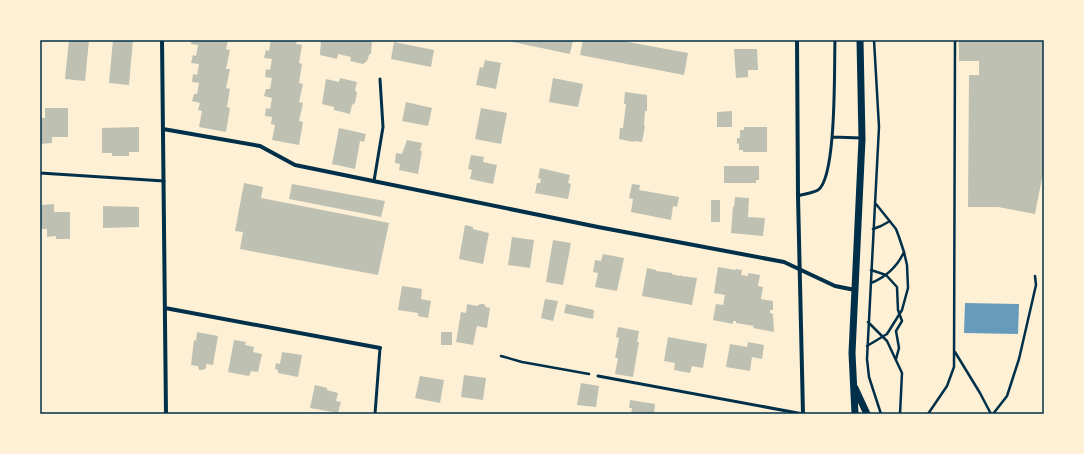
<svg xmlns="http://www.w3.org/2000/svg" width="1084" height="454" viewBox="0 0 1084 454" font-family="Jost,sans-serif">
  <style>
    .water { fill: #669bbc }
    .building { fill: #bec0b2 }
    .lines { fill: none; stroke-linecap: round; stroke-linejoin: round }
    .path { stroke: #003049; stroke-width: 2.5 }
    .service { stroke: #003049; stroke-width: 3 }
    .minor { stroke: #003049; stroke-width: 4 }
    .tertiary { stroke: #003049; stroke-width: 7 }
    .neatline { fill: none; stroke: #003049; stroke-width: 1.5 }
  </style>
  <rect width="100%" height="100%" fill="#fdf0d5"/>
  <path class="water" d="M965 303 1019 304 1018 334 964 333Z"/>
  <path class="building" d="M69 40H89L85 81 65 79Z
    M113 40H133L129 85 109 83Z
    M192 40H228L226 49 230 50 226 69H230L226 88 230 89 227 107 230 108 226 132 199 127 202 111 198 110 200 103 192 101 194 94H197L199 83 192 82 193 74 197 75 199 64 191 63 193 55 196 56 198 45 191 44Z
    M271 40H297L296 44 302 45 299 63 302 64 299 83 303 84 299 102 303 103 299 121 303 122 299 145 272 140 275 125 271 124 272 117 265 116 266 108 270 109 272 98 264 96 266 89H270L272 78 265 77 266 69 270 70 272 59 264 58 266 50 269 51Z
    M321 40H372L371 54 369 55 367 61 363 64 350 61 351 57 338 54 337 59 320 55Z
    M503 40H573L570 54Z
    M583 40H617L688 53 684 75 580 55Z
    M959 40H1044V168L1035 214 998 207H968L969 75H979V61H959Z
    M394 42 434 50 431 67 391 59Z
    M734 49H757L758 70H748V77L736 78Z
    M485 60 501 63 496 89 476 85 480 67 483 68Z
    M340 78 357 82 355 90 357 93 355 103 352 105 350 114 334 110V107L322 104 326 79 339 82Z
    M553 78 583 84 578 107 549 102Z
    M625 92 647 95V111H645L644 126H645L642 142 633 141V142L619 139 620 128H623L626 104H624Z
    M406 102 432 108 428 126 402 121Z
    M45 108H68V137H52V143L40 144V118H45Z
    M481 108 507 113 501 144 475 139Z
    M732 111V127H717V112Z
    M139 127V152H129V156H112V153H102V128Z
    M744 127H767V152H743V150H739V143L737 144V138H740V130H744Z
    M339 128 366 134 364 142 360 141 355 169 332 164Z
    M407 140 422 143 420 151H422L418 174 399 170 400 164 395 163 396 153 402 154Z
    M471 155 484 157 483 162 497 165 493 184 470 179 472 170 468 169Z
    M724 166H759V180H756V183H724Z
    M540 168 570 175 568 183 571 184 568 199 535 193 537 183H540L541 179 538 178Z
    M244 183 263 187 261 198 389 223 378 275 240 249 243 232 235 231Z
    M292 184 385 201 381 217 289 199Z
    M632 184 640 185 639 190 679 197 677 207 673 206 671 220 631 212 633 199 629 198Z
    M735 197 749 198 748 217 765 218 763 236 731 233 733 206 734 207Z
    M711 200H720V222H711Z
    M54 204V212H70V239H56V236L47 237V229H40V205Z
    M103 206 139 207V227L103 228Z
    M465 225 473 227V229L489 233 483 264 459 259Z
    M512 237 534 240 530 268 508 265Z
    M553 240 571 243 563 285 546 282Z
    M603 254 624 258 617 291 595 287 598 273 593 272 595 260 601 261Z
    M718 267 735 270 736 269 742 270 741 275 748 276V273L760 275 758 286 763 287 761 299 773 301V310H770V313L773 314 774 332 753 328 754 326 736 323V321H733V324L713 320 716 304 723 305 725 295 714 293Z
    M647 268 656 270V271L672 273V274L679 276 681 275V276L697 278 692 305 642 296Z
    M402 286 422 289 421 299 431 301 428 318 418 316V313L398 310Z
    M545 299 558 301 553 321 541 318Z
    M467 304 477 306 480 304H484L486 307 490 308 487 328 477 326 473 345 456 342 461 312 466 313Z
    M566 304 594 310 593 319 564 313Z
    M618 327 639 331 637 342H639L633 377 615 374 618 358H615L619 338 616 337Z
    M197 332 218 336 213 365 206 364V368L203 370H199L198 366 191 365 194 340 196 341Z
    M441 332H452V345H441Z
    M668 337 707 344 703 368 692 366 690 373 674 370 675 363 664 361Z
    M234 340 246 342 245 345 254 347 253 352 262 354 258 372 251 371 249 376 228 372Z
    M748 342 764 345 762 359 752 357 750 371 726 367 730 344 747 347Z
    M282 352 302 355 298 377 278 373V370L275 369 276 363 280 364Z
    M464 375 486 378 483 400 461 397Z
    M420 376 444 380 440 403 415 398Z
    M581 383 599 386 596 407 577 405Z
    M315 385 327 388V390L338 393 336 401 341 402 338 413 310 408Z
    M630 400 655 404 654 414H631L632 408H629Z"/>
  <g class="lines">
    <path class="path" d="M874 40 879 127 867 359 869 377 881 414
      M873 229 881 226 890 221
      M871 270 886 275 897 287 898 310 902 321 896 331 899 348 896 359
      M871 283C886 277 897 267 904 252
      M868 322 887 341 902 373 900 414
      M867 346 887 334 902 310 908 288 907 265 904 252 899 237 896 229 876 204
      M955 352 980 393 991 414
      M501 356 522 362 589 374
      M928 414 947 386 954 367 955 40
      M993 414 1007 396 1019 359 1036 285 1035 276"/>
    <path class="service" d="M833 137 861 138
      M40 173 164 181
      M374 181 383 127 380 79
      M798 196C804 194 813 193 818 190 837 177 834 65 835 40
      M598 376 803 414
      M375 414 380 348"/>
    <path class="minor" d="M162 40 166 414
      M797 40 798 196 803 414
      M163 129 260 146 295 165 598 227 784 262 835 286 855 290
      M165 308 380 348"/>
    <path class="tertiary" d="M855 388 867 414
      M855 414 852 353 862 139 860 40"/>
  </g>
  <rect width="1084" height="454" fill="none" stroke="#fdf0d5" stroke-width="82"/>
  <rect x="41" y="41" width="1002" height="372" class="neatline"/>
</svg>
